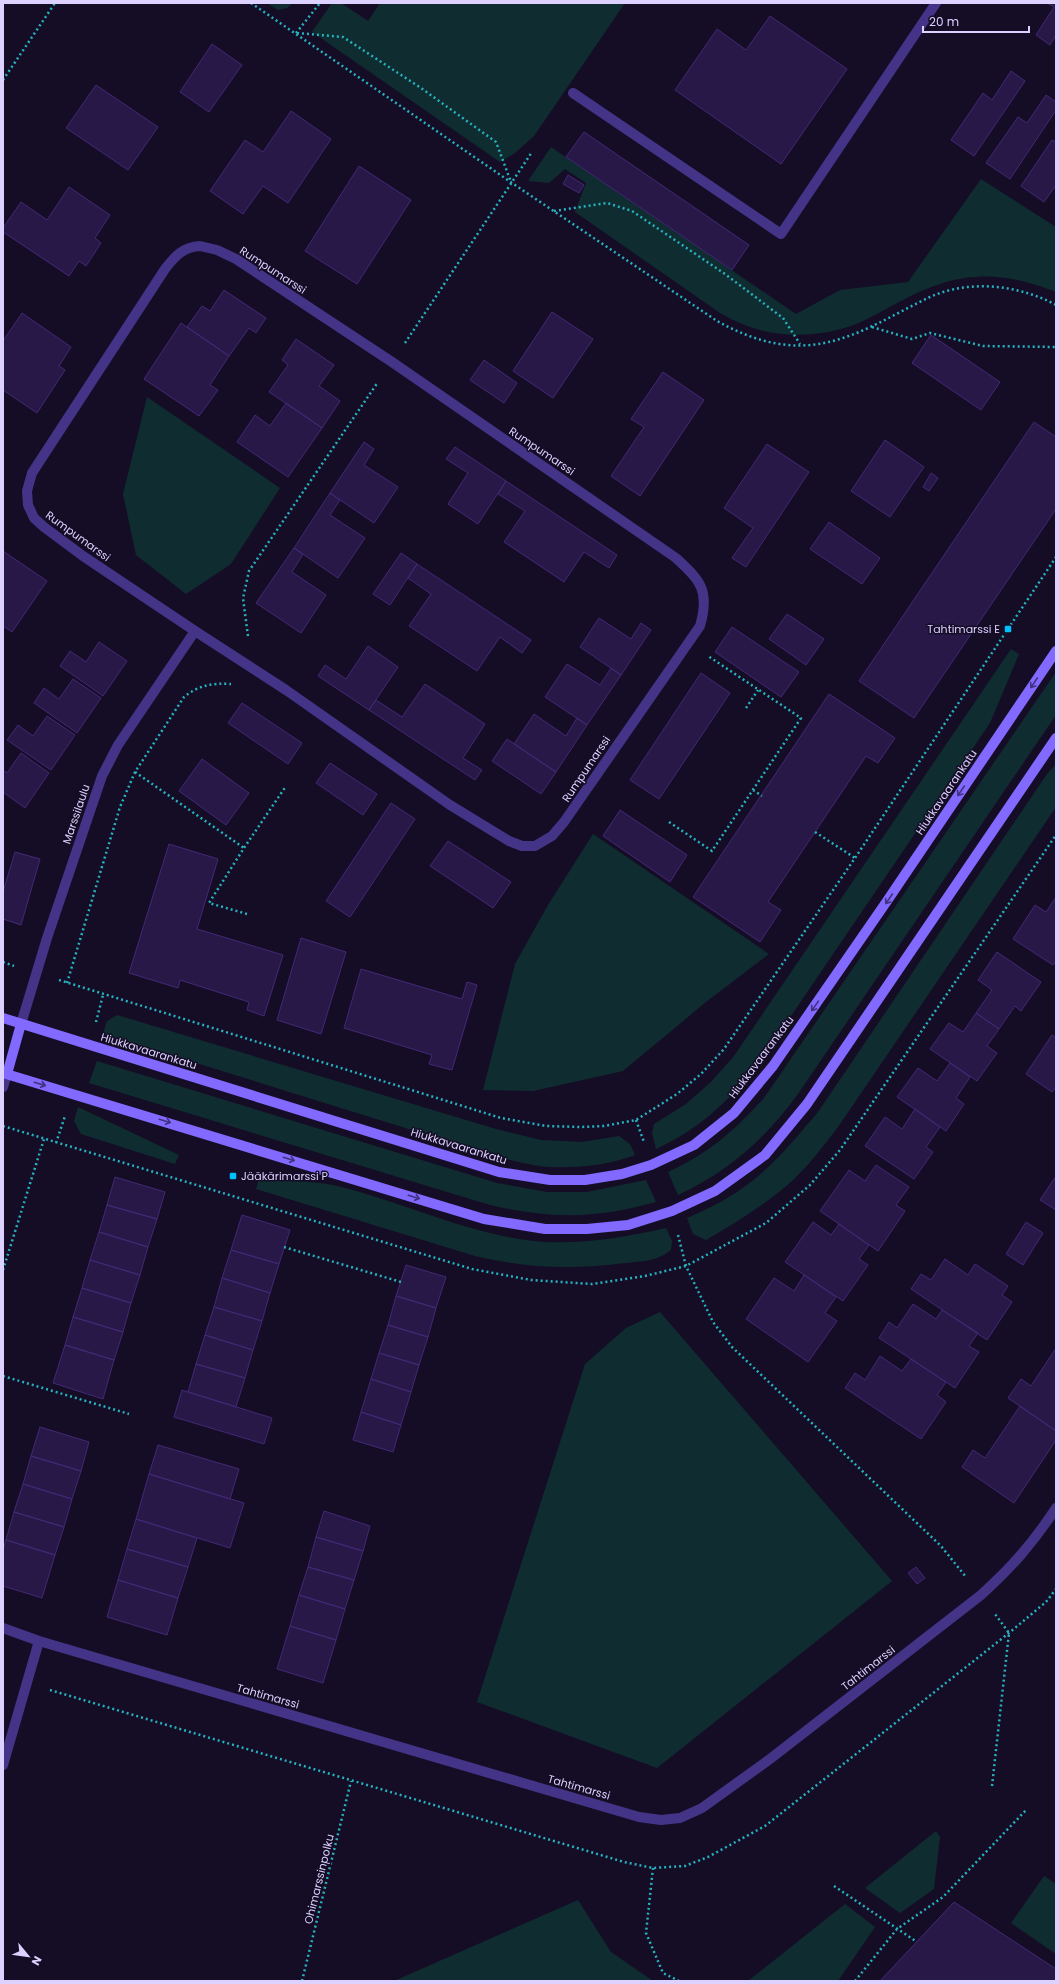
<svg xmlns="http://www.w3.org/2000/svg" width="1059" height="1984" viewBox="0 0 1059 1984" font-family="Poppins,sans-serif">
  <style>
    .green { fill: #0f2d30 }
    .building { fill: #281848; stroke: #432876 }
    .lines { fill: none; stroke-linecap: round; stroke-linejoin: round }
    .path { stroke: #26b2bf; stroke-width: 2.5; stroke-dasharray: 2 3; stroke-linecap: butt }
    .lane { stroke: #443488; stroke-width: 10 }
    .street { stroke: #443488; stroke-width: 10 }
    .secondary { stroke: #8269ff; stroke-width: 10 }
    .oneway { stroke: #41327d }
    .poi-dot { fill: #00bffd; stroke: #150d26; stroke-width: 1.5 }
    .labels { text-anchor: middle; dominant-baseline: central; stroke-width: 3; stroke-linejoin: round; paint-order: stroke }
    .street-label { font-size: 11px; fill: #ddd2ff; stroke: #150d26 }
    .poi-label { font-size: 11px; fill: #ddd2ff; stroke: #150d26; text-anchor: end }
  </style>
  <rect width="100%" height="100%" fill="#150d26"/>
  <path class="green" d="M267 3H293L287 8 278 10Z
    M332 3H341L368 21 380 3H625L534 136 515 153 500 162 312 32Z
    M551 147 796 314 840 290 908 282 981 179 1056 227V292C1018 277 984 271 943 283 915 291 890 308 863 321 828 337 782 340 745 325 736 322 728 317 720 313L575 212 586 183 565 169 549 183 528 181Z
    M147 397 280 488 231 564 186 594 136 555 123 494Z
    M1011 649 1019 654 990 723 755 1069C724 1105 699 1129 656 1149L652 1133 654 1124 686 1104 711 1082 734 1056Z
    M1056 672V715L798 1094C765 1139 729 1171 678 1195L668 1172C709 1153 733 1132 764 1098Z
    M1056 764V807L838 1127C824 1145 810 1164 792 1181 766 1204 736 1223 706 1240L693 1234 687 1218C708 1209 728 1199 747 1185 774 1165 796 1138 818 1112L1047 774Z
    M593 834 769 954 706 1002 623 1071 533 1091 483 1090 515 964 548 905Z
    M117 1015 496 1129 541 1140 582 1142 619 1136 630 1144 635 1155C609 1165 579 1168 551 1167 536 1167 520 1162 505 1159L103 1034 107 1021Z
    M97 1061 497 1183 547 1192H587L646 1180 656 1202C595 1219 552 1219 490 1205L89 1083Z
    M78 1107 179 1155 175 1164 81 1134 74 1121Z
    M259 1178C284 1182 312 1180 337 1186 407 1203 473 1237 545 1242 586 1244 626 1237 666 1228L672 1241 671 1250C655 1262 644 1261 625 1263 572 1270 527 1268 475 1256L256 1189Z
    M660 1312 892 1581 657 1768 477 1702 585 1364 626 1328Z
    M936 1831 940 1837 934 1889 900 1913 865 1888Z
    M1044 1876 1056 1884V1954L1011 1923Z
    M578 1900 611 1952 653 1981H394Z
    M845 1904 875 1927 838 1981H748Z"/>
  <path class="building" d="M1047 3H1056V35L1050 45 1036 35 1054 7Z
    M770 16 847 69 781 164 675 90 717 29 746 50Z
    M212 44 242 65 209 112 180 92Z
    M1011 71 1025 81 974 156 951 140 983 93 992 100Z
    M96 85 158 127 128 170 66 128Z
    M1046 95 1056 102V110L1010 179 986 163 1018 117 1027 123Z
    M291 111 331 139 288 203 263 186 243 214 210 191 245 140 263 152Z
    M584 132 749 245 732 270 566 157Z
    M1052 140 1056 142V185L1044 202 1021 186Z
    M359 166 411 200 357 284 305 251Z
    M568 175 584 185 579 193 563 184Z
    M69 187 110 215 95 238 101 243 86 266 79 261 69 276 3 232V228L21 202 47 220Z
    M224 290 266 318 256 333 249 328 229 356 187 327 202 306 210 311Z
    M552 312 593 339 553 398 513 371Z
    M22 313 71 347 59 366 65 370 37 413 3 390V341Z
    M181 323 229 356 210 385 218 390 199 416 144 379Z
    M931 335 1000 382 981 410 912 363Z
    M296 339 334 365 319 386 340 401 322 428 269 392 288 365 282 360Z
    M484 360 517 383 504 403 470 380Z
    M663 372 704 400 640 496 611 476 644 427 631 419Z
    M286 403 322 428 288 477 237 442 255 415 270 426Z
    M1034 422 1056 437V509L914 718 859 681Z
    M885 440 924 467 890 517 851 491Z
    M364 442 374 449 364 465 398 487 374 523 330 493Z
    M767 444 809 472 746 567 732 558 753 528 724 508Z
    M455 447 506 481 478 524 448 504 468 473 446 459Z
    M931 473 938 478 929 491 923 487Z
    M506 481 617 555 609 568 584 552 564 582 504 542 525 511 498 494Z
    M330 493 340 500 330 515 365 538 338 578 294 548Z
    M829 522 880 558 862 584 810 549Z
    M294 548 303 554 292 572 326 595 301 633 256 603Z
    M3 551 47 581 12 632 3 626Z
    M401 553 417 564 390 605 373 594Z
    M417 564 531 640 522 653 500 637 477 671 409 626 431 594 408 578Z
    M787 614 824 639 806 665 769 639Z
    M599 618 631 639 641 623 651 630 621 675 580 647Z
    M732 627 799 672 781 697 715 652Z
    M99 642 127 661 103 696 60 666 70 651 86 662Z
    M368 646 398 667 369 710 318 676 325 665 346 679Z
    M567 664 600 685 611 668 621 675 587 725 545 697Z
    M701 673 730 693 659 799 630 780Z
    M73 679 101 698 77 733 34 703 44 688 59 699Z
    M425 684 485 724 463 758 482 770 475 780 369 710 376 700 402 717Z
    M829 694 895 738 878 763 866 756 768 902 781 910 760 942 693 897Z
    M242 703 302 743 288 764 228 723Z
    M534 714 566 736 577 718 587 725 556 772 514 744Z
    M47 716 75 735 51 770 7 740 18 725 33 736Z
    M507 739 556 772 541 794 492 761Z
    M21 753 49 773 25 808 3 792V770L7 773Z
    M202 759 249 793 226 825 179 791Z
    M330 763 377 794 363 815 316 783Z
    M391 803 415 819 350 917 326 901Z
    M620 810 687 855 670 882 603 836Z
    M448 841 511 882 493 908 430 866Z
    M169 844 218 859 197 929 283 955 264 1016 247 1010 249 1002 180 980 178 988 129 973Z
    M15 852 40 859 21 925 3 919V892Z
    M1056 897V961L1053 965 1013 939 1035 905 1046 912Z
    M301 938 346 952 321 1034 277 1020Z
    M997 952 1041 982 1021 1011 1015 1006 999 1029 976 1013 992 990 978 980Z
    M361 969 462 999 467 982 477 985 452 1070 429 1064 432 1055 344 1028Z
    M976 1013 999 1029 987 1046 997 1053 977 1081 930 1049 949 1023 963 1032Z
    M1052 1035 1056 1038V1087L1052 1092 1026 1074Z
    M950 1063 970 1077 956 1098 964 1104 946 1131 897 1097 918 1068 937 1081Z
    M915 1109 940 1127 926 1147 933 1152 914 1179 865 1146 885 1117 902 1129Z
    M876 1165 909 1187 896 1205 905 1211 878 1251 820 1211 849 1170 865 1181Z
    M1056 1176V1210L1040 1200Z
    M115 1177 165 1192 157 1219 107 1205Z
    M107 1205 157 1219 148 1247 99 1232Z
    M242 1215 290 1230 279 1264 231 1250Z
    M813 1222 831 1235 839 1224 869 1245 859 1259 868 1265 843 1301 785 1262Z
    M1026 1222 1043 1233 1023 1265 1006 1254Z
    M99 1232 148 1247 140 1275 90 1260Z
    M231 1250 279 1264 270 1293 222 1278Z
    M945 1259 968 1275 975 1264 1008 1286 1002 1295 1012 1302 987 1340 911 1289 921 1274 931 1280Z
    M90 1260 140 1275 131 1303 82 1288Z
    M406 1265 446 1277 436 1308 396 1296Z
    M804 1275 836 1297 825 1313 837 1321 808 1362 746 1319 774 1278 794 1291Z
    M222 1278 270 1293 262 1321 214 1307Z
    M82 1288 131 1303 123 1332 73 1317Z
    M396 1296 436 1308 428 1337 388 1325Z
    M913 1304 936 1319 942 1310 978 1333 969 1346 979 1352 955 1388 879 1338 889 1322 897 1328Z
    M214 1307 262 1321 253 1350 205 1335Z
    M73 1317 123 1332 114 1360 65 1345Z
    M388 1325 428 1337 419 1365 379 1353Z
    M205 1335 253 1350 245 1378 196 1364Z
    M65 1345 114 1360 103 1399 53 1383Z
    M1056 1348V1431L1008 1398 1021 1379 1031 1386Z
    M379 1353 419 1365 411 1392 371 1379Z
    M880 1356 902 1371 911 1359 946 1382 937 1395 946 1402 921 1439 845 1388 855 1373 865 1380Z
    M196 1364 245 1378 236 1407 188 1392Z
    M371 1379 411 1392 401 1425 361 1412Z
    M182 1390 272 1418 264 1444 174 1417Z
    M1020 1406 1056 1431V1440L1014 1503 962 1467 973 1450 985 1458Z
    M361 1412 401 1425 393 1452 353 1440Z
    M40 1427 89 1442 81 1471 31 1456Z
    M158 1445 239 1469 230 1499 149 1474Z
    M31 1456 81 1471 72 1499 23 1484Z
    M149 1474 244 1503 230 1548 136 1519Z
    M23 1484 72 1499 64 1527 14 1512Z
    M324 1511 370 1526 363 1551 316 1537Z
    M14 1512 64 1527 55 1555 6 1540Z
    M136 1519 197 1538 188 1567 127 1549Z
    M316 1537 363 1551 354 1580 308 1567Z
    M6 1540 55 1555 42 1598 3 1586V1550Z
    M127 1549 188 1567 178 1598 118 1580Z
    M308 1567 354 1580 345 1609 299 1595Z
    M916 1567 925 1578 917 1584 908 1573Z
    M118 1580 178 1598 167 1635 107 1617Z
    M299 1595 345 1609 336 1640 290 1626Z
    M290 1626 336 1640 323 1683 277 1669Z
    M954 1902 1056 1969V1981H880Z"/>
  <g class="lines">
    <path class="path" d="M251 3 512 183 717 321C739 333 763 343 788 345 841 350 885 318 930 297 970 279 1019 285 1056 305
      M296 33 320 3
      M297 33 343 37 421 88 496 142 511 182
      M3 80 55 3
      M554 211 607 203 632 211 725 274 783 318 800 344
      M872 327 912 339 930 333 983 346 1056 347
      M405 343 532 152
      M248 636 243 598 249 571 378 382
      M746 708 758 690
      M135 772 244 848
      M753 790 762 796
      M669 822 712 851 801 718 708 656
      M815 832 855 858
      M247 914 209 903 244 848 286 786
      M3 962 14 966
      M59 980 501 1118 546 1126 581 1127 604 1126 636 1120 677 1094 701 1074 724 1049 855 858 1056 557
      M67 983 120 807 135 772 184 697C199 685 212 683 231 684
      M96 1022 103 995
      M636 1120 644 1142
      M3 1126 472 1269 531 1280 592 1284 645 1276 686 1266 766 1223 810 1185 840 1150 1056 835
      M56 1143 65 1116
      M678 1235 686 1266 713 1322 732 1347 941 1546 966 1577
      M284 1247 401 1282
      M3 1270 44 1139
      M3 1376 129 1414
      M50 1690 624 1862 653 1868 685 1866 708 1857 765 1826 1009 1633 1046 1602 1056 1589
      M992 1786 1009 1633 995 1614
      M653 1868 646 1933 663 1973 679 1981
      M834 1886 917 1942
      M302 1981 351 1781
      M855 1981 897 1929 943 1897 1027 1809"/>
    <path class="lane" d="M573 93 781 234 936 3"/>
    <path class="street" d="M200 246 217 250 236 259 392 362 676 558C701 581 710 591 700 626L564 822 552 836 535 846H522L509 841 450 805 286 690 195 631 83 556 44 527 34 518 28 505 27 491 32 473 165 269C175 256 183 247 200 246Z
      M21 1024 47 938 102 776 118 745 195 631
      M3 1087 7 1074
      M3 1628 39 1641 639 1817 661 1820 680 1818 702 1808 770 1759 981 1595C1012 1567 1033 1543 1056 1508
      M3 1765 39 1641"/>
    <path class="secondary" d="M3 1018 499 1172 550 1180H585L622 1174 651 1165 694 1145 734 1113 773 1066 887 901 1056 651
      M3 1073 484 1219 545 1229H587L628 1225 672 1211 715 1191 765 1155 807 1104 1056 738
      M7 1074 21 1024"/>
  </g>
  <defs><path id="oneway-shaft" d="M-6 0H5M1.5-3L5.5 0L1.5 3" fill="none" stroke-width="1.6" stroke-linecap="round" stroke-linejoin="round"/></defs>
  <g class="oneway">
    <use href="#oneway-shaft" transform="translate(1034 683) rotate(124)"/>
    <use href="#oneway-shaft" transform="translate(961 791) rotate(124)"/>
    <use href="#oneway-shaft" transform="translate(889 899) rotate(124)"/>
    <use href="#oneway-shaft" transform="translate(815 1006) rotate(125)"/>
    <use href="#oneway-shaft" transform="translate(40 1084) rotate(16)"/>
    <use href="#oneway-shaft" transform="translate(165 1121) rotate(17)"/>
    <use href="#oneway-shaft" transform="translate(289 1159) rotate(17)"/>
    <use href="#oneway-shaft" transform="translate(414 1197) rotate(17)"/>
  </g>
  <g class="poi-dot">
    <rect x="1004" y="625" width="8" height="8" rx="2"/>
    <rect x="229" y="1172" width="8" height="8" rx="2"/>
  </g>
  <g class="labels">
    <g class="street-label">
      <text transform="translate(273 270) rotate(33)">Rumpumarssi</text>
      <text transform="translate(542 451) rotate(34)">Rumpumarssi</text>
      <text transform="translate(78 536) rotate(36)">Rumpumarssi</text>
      <text transform="translate(586 769) rotate(-56)">Rumpumarssi</text>
      <text transform="translate(946 792) rotate(-56)">Hiukkavaarankatu</text>
      <text transform="translate(76 814) rotate(-71)">Marssilaulu</text>
      <text transform="translate(149 1051) rotate(17)">Hiukkavaarankatu</text>
      <text transform="translate(761 1057) rotate(-53)">Hiukkavaarankatu</text>
      <text transform="translate(459 1146) rotate(17)">Hiukkavaarankatu</text>
      <text transform="translate(868 1668) rotate(-38)">Tahtimarssi</text>
      <text transform="translate(268 1696) rotate(16)">Tahtimarssi</text>
      <text transform="translate(579 1787) rotate(16)">Tahtimarssi</text>
      <text transform="translate(319 1879) rotate(-76)">Ohimarssinpolku</text>
    </g>
    <g class="poi-label">
      <text x="1000" y="629">Tahtimarssi E</text>
      <text x="241" y="1176" text-anchor="start">Jääkärimarssi P</text>
    </g>
  </g>
  <rect width="1059" height="1984" fill="none" stroke="#ddd2ff" stroke-width="8"/>
  <g transform="translate(28 1956) rotate(119)" stroke="#150d26" stroke-width="3" paint-order="stroke">
  <path d="M0-3L7 15L0 10L-7 15Z" fill="#ddd2ff"/>
  <text y="-6" font-size="11" font-weight="bold" text-anchor="middle" fill="#ddd2ff">N</text>
  </g>
  <path d="M923 26v6h106v-6" fill="none" stroke="#ddd2ff" stroke-width="2"/>
  <text x="929" y="26" font-size="12" fill="#ddd2ff" stroke="#150d26" stroke-width="3" paint-order="stroke">20 m</text>
</svg>
